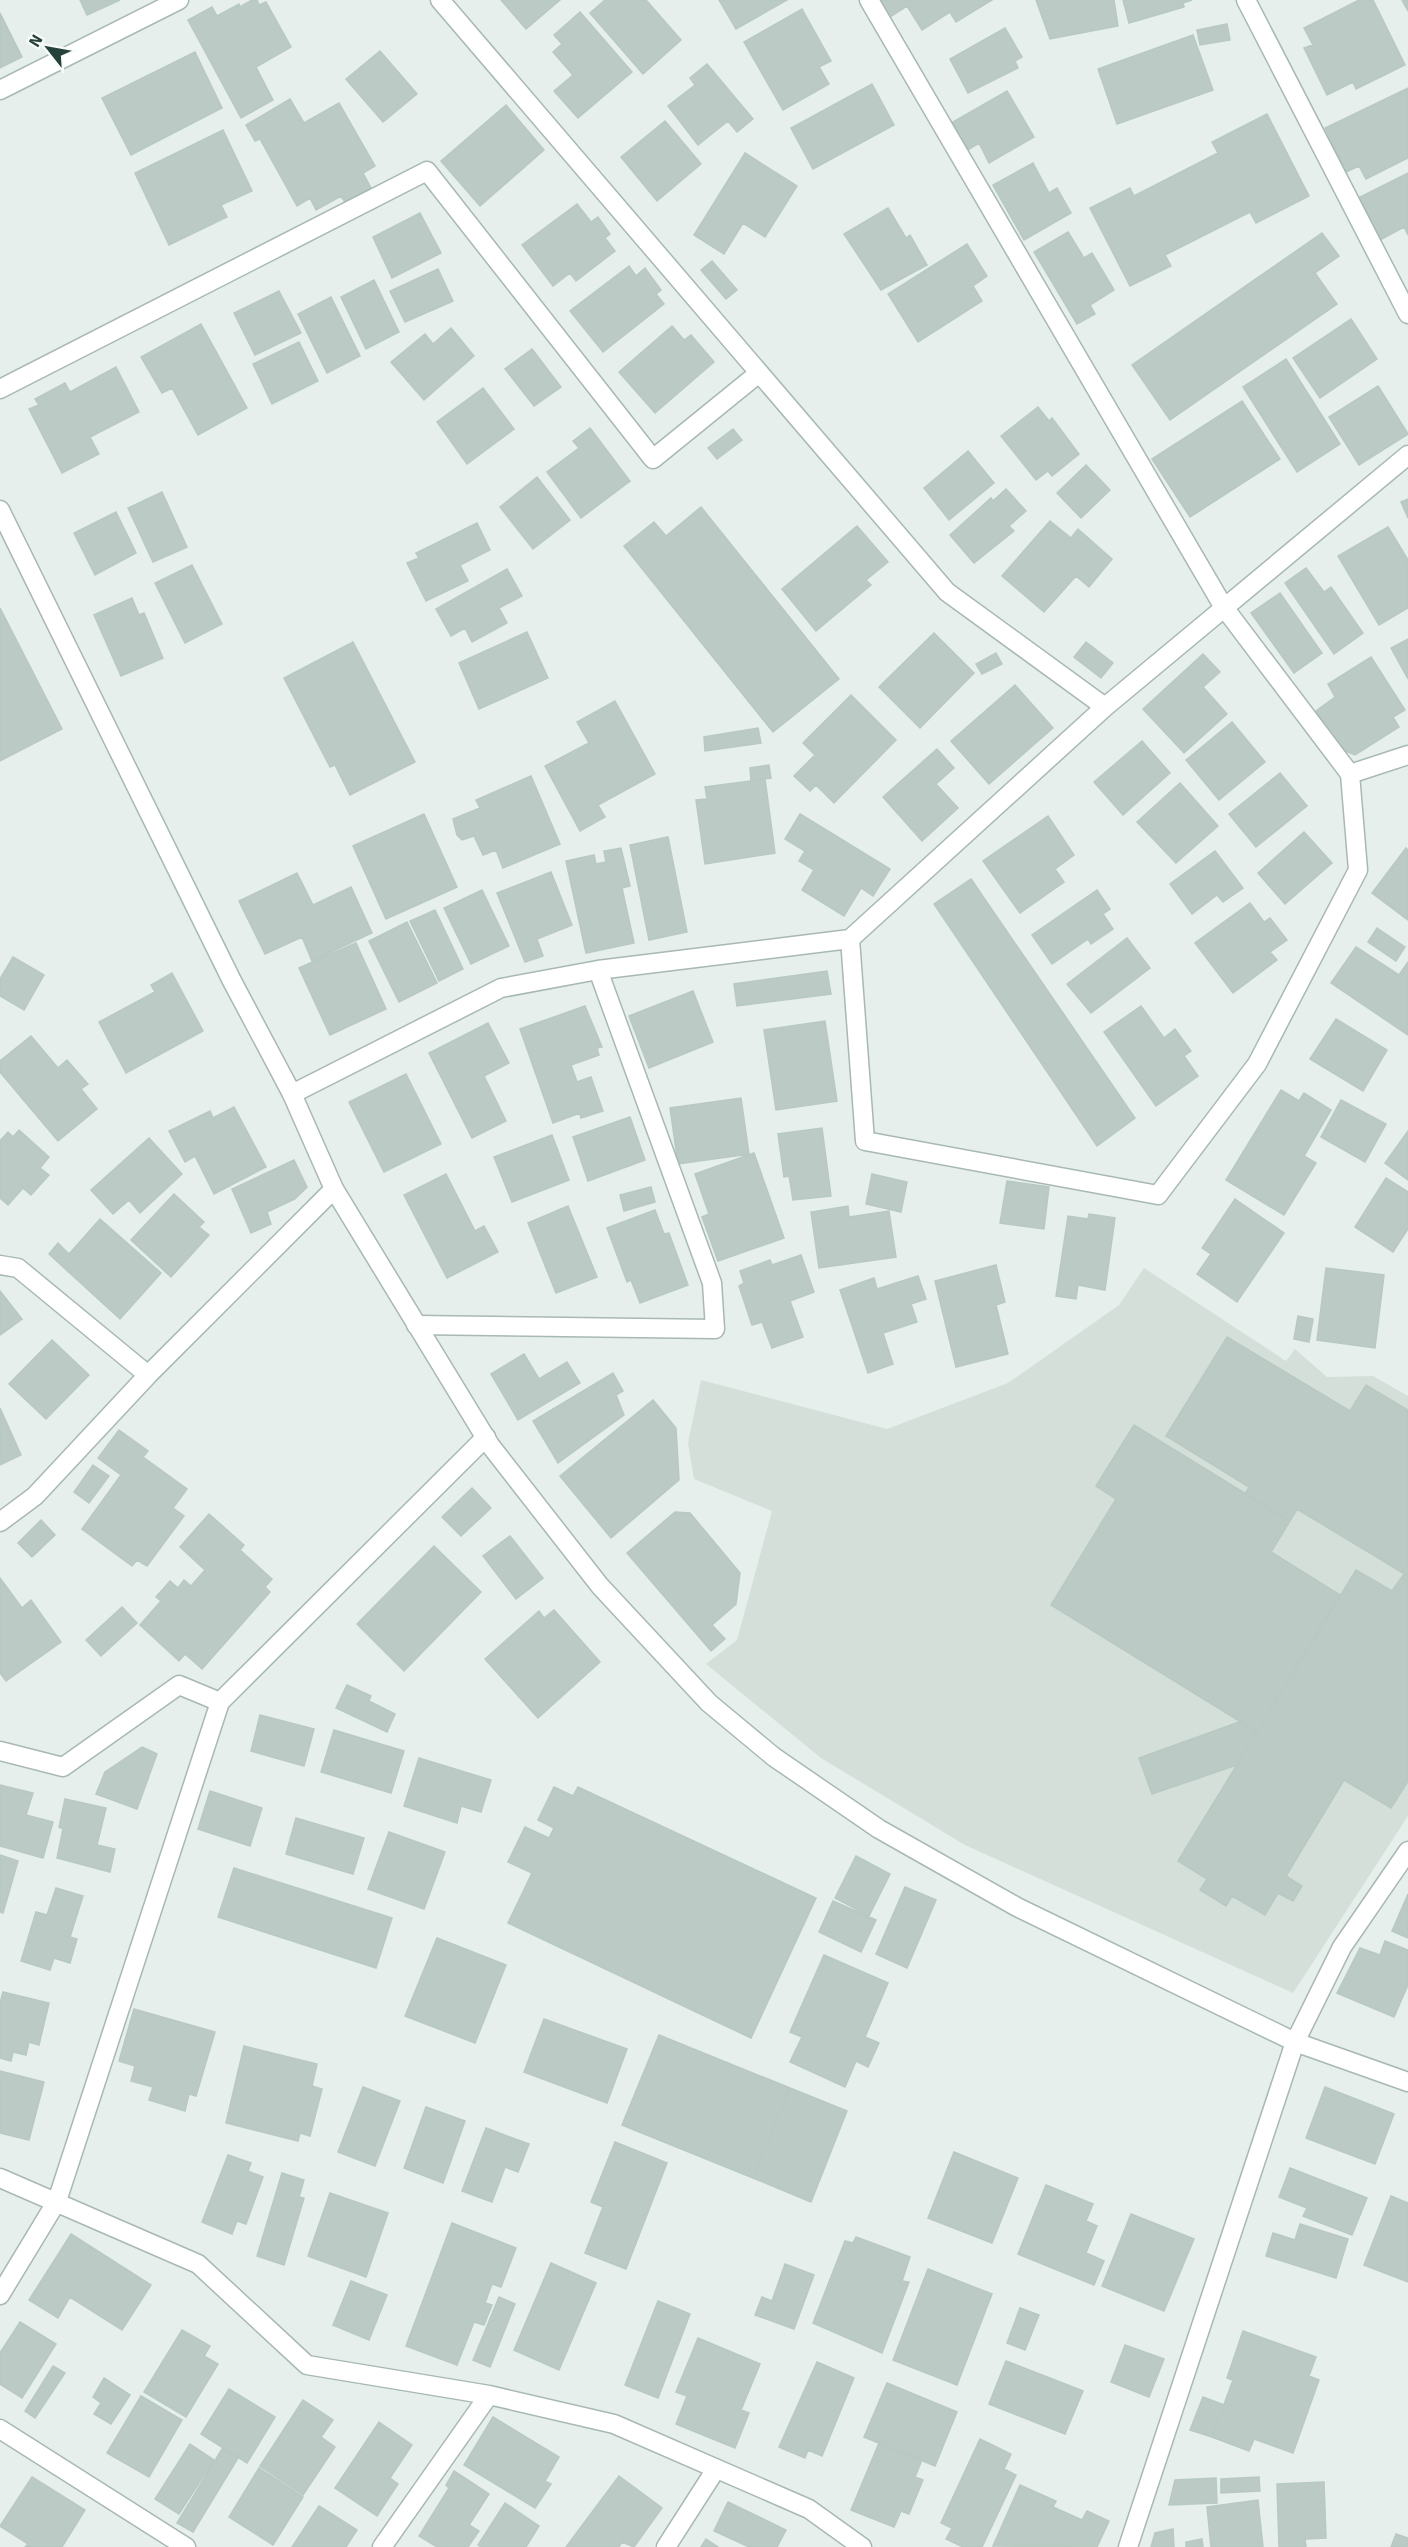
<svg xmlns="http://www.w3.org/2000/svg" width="1408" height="2547" viewBox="0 0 1408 2547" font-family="Signika,sans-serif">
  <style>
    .built { fill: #d4dfda }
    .building { fill: #bbcac4; stroke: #b8c9c2; stroke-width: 1.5 }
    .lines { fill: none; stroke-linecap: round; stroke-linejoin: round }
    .service-casing { stroke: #a8b8b2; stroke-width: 21 }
    .minor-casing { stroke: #a8b8b2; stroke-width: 21 }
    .tertiary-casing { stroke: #a8b8b2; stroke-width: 21 }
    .service { stroke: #fff; stroke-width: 18 }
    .minor { stroke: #fff; stroke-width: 18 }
    .tertiary { stroke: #fff; stroke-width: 18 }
  </style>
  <rect width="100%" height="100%" fill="#e6efeb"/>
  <path class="built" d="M1144 1268 1286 1361 1295 1349 1327 1377 1373 1376 1408 1396V1816L1293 1993 965 1845 821 1758 706 1664 737 1640 772 1511 694 1479 688 1443 701 1380 887 1429 1008 1383 1119 1305Z"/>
  <path class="building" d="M80 0H120L87 15Z
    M252 0H257L259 5 266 2 291 47 256 67 273 100 241 118 188 20 212 7 217 16 239 4 240 7Z
    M501 0H560L526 29Z
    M605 0H646L681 40 643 74 590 13Z
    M719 0H787L736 29Z
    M880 0H992L956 22 950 12 922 30 907 6 890 17Z
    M1036 0H1114L1118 26 1050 39Z
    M1123 0H1192L1183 3 1184 7 1129 23Z
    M1359 0H1373L1405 65 1356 89 1353 82 1327 95 1304 48 1313 45 1304 28Z
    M1402 0H1408V11Z
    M802 9 831 61 819 67 829 84 783 110 744 42Z
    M580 12 632 72 578 118 554 91 573 75 553 52 562 44 554 35Z
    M0 13 22 57 0 68Z
    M1227 24 1230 40 1200 45 1197 30Z
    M1005 28 1022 57 1015 61 1018 68 968 93 950 59Z
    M1193 35 1213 90 1117 124 1098 69Z
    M380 51 417 94 383 122 346 79Z
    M195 52 222 108 131 155 102 98Z
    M707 64 753 119 737 132 728 121 698 145 668 106 695 85 690 78Z
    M872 84 894 125 813 169 791 128Z
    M1408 88V158L1366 179 1359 166 1346 172 1325 128Z
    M1007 91 1034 137 989 163 979 143 968 150 953 122Z
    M290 99 304 123 339 103 375 166 363 173 371 188 345 202 341 196 316 210 310 198 297 206 260 139 255 141 246 125Z
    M506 105 544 150 480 206 441 161Z
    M1267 114 1309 196 1256 223 1250 212 1165 255 1171 266 1130 286 1090 208 1130 188 1134 196 1218 153 1212 142Z
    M665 121 701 164 657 201 621 157Z
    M223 130 252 191 221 205 227 217 169 245 135 173Z
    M745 153 797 186 765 237 743 223 724 254 694 235Z
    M1033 163 1049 193 1057 188 1071 213 1024 240 993 185Z
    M1408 173V235L1404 227 1380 240 1358 198Z
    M577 204 591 222 598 217 610 234 605 238 615 251 576 281 570 273 553 286 522 245Z
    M888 208 906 238 910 235 927 265 881 290 844 234Z
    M420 213 441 253 392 278 373 237Z
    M1068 232 1084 258 1092 253 1114 290 1090 305 1095 314 1077 324 1034 252Z
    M1322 233 1339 256 1315 273 1337 304 1170 420 1132 365Z
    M967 244 987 276 973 286 982 301 918 342 888 294Z
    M712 261 737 290 726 299 701 270Z
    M629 266 636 276 645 268 661 290 656 294 664 304 603 352 570 311Z
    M438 269 453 301 405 322 390 291Z
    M374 280 399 332 366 349 341 297Z
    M279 291 301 333 255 355 234 313Z
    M331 297 360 356 327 373 298 314Z
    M1351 319 1377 359 1320 398 1293 358Z
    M201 324 247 408 198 435 172 388 162 393 141 357Z
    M672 326 684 340 691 335 714 362 655 413 619 372Z
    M451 328 474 356 424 400 391 362 425 334 433 344Z
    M299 342 318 381 272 404 253 364Z
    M532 349 561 387 534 406 505 369Z
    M1286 359 1340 444 1297 472 1243 387Z
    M116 367 139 412 90 437 99 454 62 473 29 409 39 405 35 399 65 383 70 392Z
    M1378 386 1408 434 1359 465 1329 417Z
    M483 388 514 429 467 464 437 422Z
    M1242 401 1280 459 1190 517 1152 459Z
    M1038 407 1049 421 1052 418 1079 454 1052 476 1048 471 1036 480 1001 436Z
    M590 428 630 481 581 518 547 472 579 448 573 441Z
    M733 429 742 440 717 459 708 448Z
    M968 451 994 483 949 520 924 488Z
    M1086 465 1110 490 1081 518 1057 493Z
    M537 477 570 520 533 549 500 507Z
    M1006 489 1026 511 1009 526 1014 531 974 563 950 535 991 498 993 501Z
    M162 492 187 547 153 562 128 508Z
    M1408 499V518L1401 502Z
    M701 507 839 679 773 732 624 546 654 522 666 536Z
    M116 512 136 553 95 575 74 533Z
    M1050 521 1071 538 1078 529 1112 559 1089 587 1076 576 1044 612 1002 576Z
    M477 523 490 550 460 565 468 581 426 601 407 563 419 558 416 553Z
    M857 526 888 562 866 580 871 585 816 631 782 589Z
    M1388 527 1408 560V608L1379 625 1338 556Z
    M192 565 222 624 185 643 155 583Z
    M1306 568 1324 592 1331 587 1363 633 1334 654 1285 583Z
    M507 569 522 596 499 608 507 623 472 642 465 628 451 636 436 609Z
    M1280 593 1322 653 1294 673 1251 613Z
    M132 598 139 615 144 613 163 658 121 676 94 615Z
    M0 608 62 729 0 761Z
    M527 632 548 678 479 709 459 663Z
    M934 633 974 673 920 728 879 687Z
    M1408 639V679L1391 648Z
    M353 642 415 762 350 795 335 765 330 767 284 678Z
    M1086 642 1113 663 1101 678 1074 657Z
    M996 653 1002 664 982 674 976 664Z
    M1203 654 1220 672 1203 687 1227 714 1184 753 1143 709Z
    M1371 657 1405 710 1393 717 1399 727 1355 755 1338 748 1316 711 1335 697 1328 684Z
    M1015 685 1053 728 989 784 951 741Z
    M851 695 896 740 834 803 816 785 810 791 794 776 815 755 803 743Z
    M615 701 655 774 598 805 605 817 580 831 545 766 589 743 577 722Z
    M1232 722 1265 762 1219 800 1186 760Z
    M758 728 761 743 705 751 704 737Z
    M1142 741 1170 773 1123 815 1094 782Z
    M937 749 954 768 936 784 958 808 922 841 883 797Z
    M769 765 771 778 751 781 750 768Z
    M1280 773 1307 806 1256 847 1229 814Z
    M531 776 560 844 503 868 496 850 483 855 474 836 462 840 457 835 453 819 480 808 476 800Z
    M765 779 775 853 705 864 696 800 707 799 705 787Z
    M1180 783 1218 826 1176 863 1137 822Z
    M424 814 457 887 386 919 353 846Z
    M800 814 890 869 873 896 861 888 844 916 802 890 814 870 799 861 805 851 785 839Z
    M1048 816 1074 855 1055 869 1064 882 1020 913 983 861Z
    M1304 832 1332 863 1285 904 1258 873Z
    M668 837 687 932 649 940 630 845Z
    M621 848 630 886 622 888 634 943 586 953 566 861 594 855 596 864 606 862 604 851Z
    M1406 848 1408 850V920L1372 893Z
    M1215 851 1243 888 1223 902 1217 895 1192 914 1170 884Z
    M551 872 572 925 537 939 543 956 525 962 497 893Z
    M297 873 313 905 351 887 372 933 312 961 302 937 265 954 239 901Z
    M971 879 1135 1118 1097 1146 934 904Z
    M482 890 509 946 471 964 444 908Z
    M1097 890 1110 909 1103 914 1113 929 1091 944 1088 939 1052 964 1032 935Z
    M1250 903 1264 922 1270 918 1287 940 1270 952 1277 960 1233 993 1195 943Z
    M435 910 463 969 439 981 410 921Z
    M407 922 437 983 399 1002 369 941Z
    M1377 928 1405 947 1396 961 1368 942Z
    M1127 938 1150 968 1091 1013 1067 984Z
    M356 943 386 1009 330 1035 299 968Z
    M1356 947 1399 975 1408 962V1035L1331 983Z
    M13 957 44 975 24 1010 0 996V979Z
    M827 971 831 994 737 1006 734 984Z
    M172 973 203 1031 126 1073 99 1022 155 992 151 985Z
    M693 991 713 1042 649 1068 629 1016Z
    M585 1006 602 1047 597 1048 599 1055 571 1065 577 1082 591 1077 603 1111 581 1118 580 1113 553 1123 520 1029Z
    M1141 1006 1164 1038 1175 1029 1191 1051 1184 1056 1198 1076 1156 1106 1104 1032Z
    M1336 1019 1387 1050 1363 1091 1310 1059Z
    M825 1021 837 1101 776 1110 764 1030Z
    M488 1023 509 1063 484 1076 506 1121 472 1138 429 1053Z
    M31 1036 58 1068 67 1060 88 1084 81 1089 97 1109 58 1141 0 1072V1061Z
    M406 1074 441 1144 384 1172 349 1102Z
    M1281 1090 1299 1101 1304 1093 1331 1110 1304 1156 1316 1163 1284 1215 1226 1180Z
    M741 1098 749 1154 678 1164 670 1108Z
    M1341 1100 1386 1124 1365 1162 1321 1137Z
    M234 1107 266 1167 214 1194 195 1156 185 1162 169 1131 210 1111 213 1118Z
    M630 1117 645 1160 588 1181 573 1137Z
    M822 1128 831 1196 793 1200 789 1176 784 1177 778 1134Z
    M19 1130 49 1157 40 1168 49 1175 31 1195 23 1188 8 1205 0 1198V1141L8 1132 13 1137Z
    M1408 1131V1180L1385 1163Z
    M552 1135 569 1180 512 1202 494 1157Z
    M149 1138 182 1174 140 1213 129 1200 113 1214 91 1190Z
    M754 1153 784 1238 718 1261 702 1217 709 1214 695 1174Z
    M294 1160 307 1187 295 1199 267 1212 271 1224 251 1233 232 1189Z
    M446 1174 475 1231 484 1226 498 1252 447 1278 404 1195Z
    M872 1174 907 1182 901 1212 866 1204Z
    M1386 1178 1408 1192V1229L1393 1252 1355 1227Z
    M1007 1181 1049 1187 1044 1229 1000 1223Z
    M651 1187 655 1202 624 1211 620 1195Z
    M174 1194 204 1222 199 1227 209 1235 171 1277 131 1240Z
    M1235 1199 1284 1233 1237 1302 1197 1274 1211 1254 1202 1248Z
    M568 1206 597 1277 556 1293 528 1223Z
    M848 1206 849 1217 889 1211 896 1257 819 1268 811 1212Z
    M655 1210 664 1234 669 1233 688 1285 640 1303 631 1280 627 1282 607 1228Z
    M1089 1214 1115 1218 1105 1290 1078 1285 1076 1299 1056 1296 1068 1216 1088 1219Z
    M100 1219 161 1273 120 1319 49 1254 58 1243 69 1254Z
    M801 1255 814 1292 790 1301 803 1337 772 1348 762 1322 752 1325 739 1286 744 1283 740 1271 770 1260 772 1265Z
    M996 1265 1005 1302 996 1305 1008 1354 956 1367 935 1281Z
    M1326 1268 1384 1275 1375 1348 1317 1340Z
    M918 1276 926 1299 911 1304 917 1322 883 1333 893 1364 868 1373 840 1290 874 1278 877 1289Z
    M0 1291 22 1319 0 1335Z
    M1298 1316 1313 1319 1309 1342 1294 1339Z
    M1227 1337 1350 1411 1366 1385 1408 1410V1576L1297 1509 1290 1521 1245 1494 1249 1487 1166 1436Z
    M52 1340 89 1375 46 1419 9 1384Z
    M524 1354 539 1379 567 1362 580 1383 518 1420 491 1374Z
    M613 1373 623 1391 616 1395 624 1415 558 1463 533 1421Z
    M653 1400 676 1428 679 1480 611 1538 560 1476Z
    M0 1408 21 1455 0 1465Z
    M1134 1425 1290 1521 1271 1552 1340 1595 1257 1732 1051 1605 1116 1499 1096 1486Z
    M119 1430 148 1451 143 1457 187 1489 173 1508 184 1516 147 1566 137 1560 132 1566 82 1529 121 1475 98 1458Z
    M93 1465 109 1476 89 1503 74 1492Z
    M472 1488 491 1508 461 1536 442 1517Z
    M675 1512 690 1513 740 1573 736 1604 712 1625 725 1639 711 1651 627 1553Z
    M209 1514 244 1545 240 1550 272 1579 265 1587 270 1592 202 1669 185 1654 179 1661 140 1625 161 1601 156 1597 170 1581 178 1588 184 1580 191 1586 205 1570 180 1547Z
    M41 1520 55 1535 32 1557 18 1543Z
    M510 1536 543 1578 516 1599 483 1556Z
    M434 1546 481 1592 404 1671 357 1624Z
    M1356 1570 1392 1591 1404 1574 1408 1576V1781L1391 1808 1344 1780 1286 1876 1302 1886 1293 1901 1278 1893 1265 1915 1232 1896 1226 1906 1200 1890 1207 1879 1178 1861Z
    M0 1578 22 1608 31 1600 61 1642 6 1681 0 1673Z
    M122 1607 137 1623 101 1656 86 1640Z
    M554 1610 600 1662 538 1718 485 1659 539 1611 544 1618Z
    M347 1685 371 1696 369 1701 395 1714 387 1732 336 1708Z
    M260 1715 314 1729 304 1766 251 1751Z
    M1239 1722 1257 1732 1237 1765 1152 1794 1139 1758Z
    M334 1730 404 1751 391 1793 321 1772Z
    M142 1747 157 1754 137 1809 96 1794 105 1772Z
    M419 1758 491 1780 481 1812 461 1806 457 1823 404 1806Z
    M0 1785 33 1793 26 1815 53 1822 43 1858 0 1846Z
    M554 1787 573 1796 578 1787 816 1898 751 2038 508 1923 532 1873 508 1862 525 1827 549 1838 554 1828 538 1820Z
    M210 1791 262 1808 250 1846 198 1829Z
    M65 1799 106 1808 97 1845 115 1849 110 1872 57 1858 63 1829 59 1827Z
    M296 1818 364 1838 353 1874 286 1854Z
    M389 1832 445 1852 424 1909 368 1889Z
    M0 1855 18 1861 3 1913 0 1912Z
    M856 1856 890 1874 869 1916 835 1898Z
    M234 1868 392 1918 376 1968 218 1917Z
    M905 1887 936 1900 907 1968 876 1954Z
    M56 1888 83 1896 70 1937 77 1939 70 1963 54 1958 50 1970 21 1961 36 1912 47 1915Z
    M1408 1894V1938L1392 1931Z
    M833 1901 876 1920 861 1952 819 1932Z
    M437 1938 506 1965 475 2043 405 2016Z
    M1385 1941 1408 1950V1985L1394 2017 1337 1993 1360 1948 1380 1955Z
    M824 1955 888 1983 865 2037 879 2043 868 2067 856 2061 845 2087 790 2062 802 2037 790 2032Z
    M3 1992 49 2003 39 2045 29 2042 26 2055 13 2052 11 2061 0 2058V2003Z
    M134 2009 215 2032 196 2096 189 2094 185 2111 149 2100 153 2087 131 2081 135 2066 119 2061Z
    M544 2019 627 2049 607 2103 524 2072Z
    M659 2035 790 2088 753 2178 622 2125Z
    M244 2046 317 2064 312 2086 322 2089 310 2136 300 2133 298 2141 226 2123Z
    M0 2071 44 2082 29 2140 0 2133Z
    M363 2087 400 2101 375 2166 338 2152Z
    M1325 2087 1394 2114 1375 2164 1306 2138Z
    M790 2088 847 2111 811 2202 753 2178Z
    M426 2107 465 2121 443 2183 404 2168Z
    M486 2128 529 2144 518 2172 505 2167 492 2202 462 2191Z
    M615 2142 667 2163 626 2269 585 2253 603 2207 591 2202Z
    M954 2152 1018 2178 992 2243 928 2218Z
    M228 2155 251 2163 248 2171 263 2177 246 2224 237 2221 232 2234 202 2222Z
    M1290 2168 1367 2198 1352 2235 1303 2216 1307 2208 1279 2197Z
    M282 2173 304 2180 299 2197 304 2198 284 2265 257 2256Z
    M1046 2185 1093 2204 1086 2221 1097 2226 1086 2253 1104 2261 1094 2285 1018 2254Z
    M330 2193 388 2213 366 2277 308 2256Z
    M1391 2196 1408 2203V2282L1364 2265Z
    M1131 2214 1194 2239 1164 2311 1102 2286Z
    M452 2223 516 2248 501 2287 492 2284 485 2303 492 2305 484 2325 474 2322 457 2365 406 2346Z
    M1300 2224 1348 2239 1336 2278 1266 2256 1273 2233 1295 2240Z
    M71 2234 151 2285 122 2330 70 2297 58 2318 29 2300Z
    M856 2237 910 2257 902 2281 909 2282 882 2353 813 2323 845 2241 853 2243Z
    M551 2263 596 2283 559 2370 514 2350Z
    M785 2264 814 2275 794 2329 755 2315 762 2297 772 2301Z
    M928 2269 992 2294 957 2385 893 2360Z
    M351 2281 387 2295 369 2340 333 2325Z
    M499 2297 515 2304 490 2367 473 2360Z
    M658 2301 690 2314 658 2398 625 2385Z
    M1020 2308 1039 2315 1025 2350 1007 2343Z
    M20 2322 56 2344 22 2398 0 2384V2353Z
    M182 2330 210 2346 204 2356 218 2364 186 2417 144 2392Z
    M1243 2331 1316 2357 1309 2376 1319 2380 1293 2453 1254 2439 1249 2451 1212 2437 1233 2380 1227 2378Z
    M698 2338 760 2364 741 2410 749 2413 735 2448 676 2424 687 2396 676 2392Z
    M1125 2345 1164 2359 1149 2397 1111 2382Z
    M1006 2361 1083 2391 1065 2434 989 2404Z
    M817 2362 854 2378 822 2456 808 2450 805 2458 779 2447Z
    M53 2366 65 2373 35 2418 25 2411Z
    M104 2378 130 2395 111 2424 94 2414 101 2403 93 2397Z
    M887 2383 957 2412 935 2466 864 2437Z
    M229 2389 275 2417 247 2463 201 2434Z
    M141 2396 182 2420 149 2477 107 2453Z
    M1203 2397 1224 2405 1212 2437 1190 2430Z
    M303 2400 333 2420 321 2437 335 2447 303 2495 260 2466Z
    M493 2417 559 2457 545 2481 551 2484 535 2508 464 2465Z
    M379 2422 412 2445 390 2478 398 2484 377 2516 335 2488Z
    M980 2439 1011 2454 1004 2469 1016 2475 982 2547H963L946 2539 952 2528 941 2523Z
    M879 2443 922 2460 915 2477 923 2480 909 2514 901 2511 894 2527 851 2510Z
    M190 2444 214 2460 179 2514 155 2499Z
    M222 2449 238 2458 193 2532 177 2523Z
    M259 2468 303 2497 273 2545 229 2517Z
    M454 2471 489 2494 469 2525 479 2531 468 2547H437L419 2536 449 2488 446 2485Z
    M619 2476 662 2508 634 2547 622 2542 619 2547H566Z
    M32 2477 85 2510 62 2547H25L28 2544 0 2526Z
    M1259 2477 1260 2491 1221 2493V2479Z
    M1216 2478 1217 2503 1169 2505 1175 2480Z
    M1324 2482 1326 2538 1305 2539 1306 2547H1279L1277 2484Z
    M1020 2485 1056 2501 1053 2507 1082 2520 1087 2511 1109 2521 1097 2547 993 2546Z
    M1258 2500 1263 2547H1211L1207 2507Z
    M728 2502 786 2530 777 2547H749L714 2531Z
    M505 2503 539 2526 526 2547H481L478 2545Z
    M319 2506 357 2530 346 2547H292Z
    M1173 2529 1174 2547H1151L1155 2533Z
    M1396 2534 1408 2538V2547H1391Z
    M706 2539 718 2547H701Z
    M1202 2539 1203 2547H1186V2542Z"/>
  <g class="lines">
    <defs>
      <path id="service" d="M0 1751 63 1767 179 1685 220 1702"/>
      <path id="minor" d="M440 0 947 592 1105 707 1408 455
        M1246 0 1408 314
        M0 90 179 0
        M0 389 427 171 653 459 759 373
        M1350 774 1408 755
        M850 939 1105 707
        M292 1094 501 988 598 970 850 939 865 1141 1158 1195 1257 1064 1358 870 1350 774 1223 606 869 0
        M0 1265 18 1268 148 1375
        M416 1325 715 1329 712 1283 598 970
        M0 1522 35 1496 148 1375 334 1189
        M0 2178 198 2264 307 2365 489 2395
        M0 2295 57 2201 220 1702 486 1437
        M0 2429 186 2547
        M382 2547 489 2395 614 2424 809 2509 862 2547
        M666 2547 716 2469
        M1128 2547 1295 2042 1342 1947 1408 1851"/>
      <path id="tertiary" d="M0 510 232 981 292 1094 334 1189 490 1445 600 1586 709 1703 774 1757 879 1829 1017 1907 1295 2042 1408 2082"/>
    </defs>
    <use href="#service" class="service-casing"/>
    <use href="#minor" class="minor-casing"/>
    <use href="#tertiary" class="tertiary-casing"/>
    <use href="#service" class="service"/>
    <use href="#minor" class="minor"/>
    <use href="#tertiary" class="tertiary"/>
  </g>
  <g transform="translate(48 48) rotate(301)" stroke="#f7fbf9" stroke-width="4.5" paint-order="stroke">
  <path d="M0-4.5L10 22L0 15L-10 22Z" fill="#24423a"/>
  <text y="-9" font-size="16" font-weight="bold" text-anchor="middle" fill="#24423a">N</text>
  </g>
</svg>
